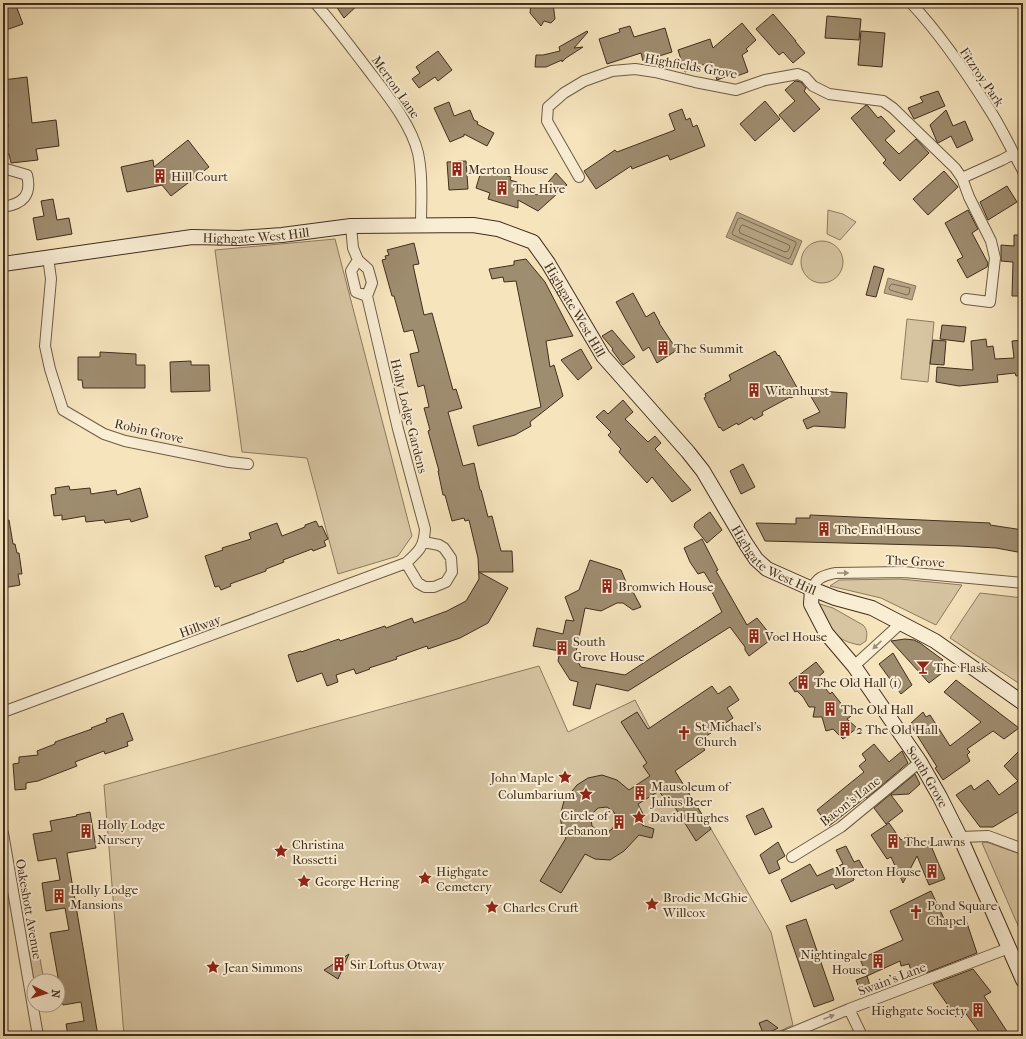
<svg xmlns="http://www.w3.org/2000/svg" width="1026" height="1039" viewBox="0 0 1026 1039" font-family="'IM FELL French Canon',serif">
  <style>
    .green { fill: #d7c5a2; stroke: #8c7a5f }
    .water { fill: #b8a686; stroke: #88765c }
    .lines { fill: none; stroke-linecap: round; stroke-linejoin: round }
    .shore { stroke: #7c6a51; stroke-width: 1 }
    .building { fill: #9f8d70; stroke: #412e1c; fill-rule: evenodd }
    .street-casing { stroke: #6e5c44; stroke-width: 12 }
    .secondary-casing { stroke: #412e1c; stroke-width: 16 }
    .street { stroke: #f9edd4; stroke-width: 10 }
    .secondary { stroke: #f9edd4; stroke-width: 14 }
    .oneway { fill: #9d8e78 }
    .labels { text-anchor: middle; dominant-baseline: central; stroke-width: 4; stroke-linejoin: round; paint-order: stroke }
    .street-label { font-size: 13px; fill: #412e1c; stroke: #f9edd4 }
    .poi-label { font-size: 13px; fill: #412e1c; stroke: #f9edd4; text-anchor: start }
  </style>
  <rect width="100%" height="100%" fill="#f6e4bd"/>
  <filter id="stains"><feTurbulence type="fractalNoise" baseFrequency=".005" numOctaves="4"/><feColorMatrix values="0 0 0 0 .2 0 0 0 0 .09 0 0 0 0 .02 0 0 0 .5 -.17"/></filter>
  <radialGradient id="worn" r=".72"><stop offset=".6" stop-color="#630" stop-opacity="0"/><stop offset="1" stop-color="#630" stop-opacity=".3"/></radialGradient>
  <path class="green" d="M828 210 843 214 856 222 840 240 827 234Z
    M335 239 412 536 398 556 338 574 307 458 242 452 215 250Z
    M801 262a21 21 0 1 1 42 0a21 21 0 1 1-42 0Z
    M907 319 934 322 928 382 901 379Z
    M900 579 962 585 936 625 881 598 830 586 839 580Z
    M980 593 1023 598V686L950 638Z
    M820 604 833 608 863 625C868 630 867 635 866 641L860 645C835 641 831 629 817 610Z
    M539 666 568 732 635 700 661 749 711 829 771 932 793 1025 769 1036H124L104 785Z
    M986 842 1023 855V937L982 843Z
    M36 950 37 957 40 959 44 981H34L29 951Z"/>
  <path class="water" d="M737 212 802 241 792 265 726 237Z
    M888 278 916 286 912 300 884 293Z"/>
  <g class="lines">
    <path class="shore" d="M741 218 796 242V244L790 258 788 259 733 235 732 233 738 219Z
      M743 225 789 245 790 247 788 251 785 252 740 233 739 230 741 226Z
      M892 284 910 288 909 294 907 295 890 290 889 288Z"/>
  </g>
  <path class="building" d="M3 3H15L23 24 3 31Z
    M334 3H360L344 18Z
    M531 3H553L555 19 551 23 544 21 541 26 530 13Z
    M773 14 796 41H795L805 53 793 63 783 52 779 55 756 29Z
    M827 16 861 19 859 40 825 38Z
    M742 23 756 40 746 49 748 51 742 55 748 72 734 77 733 74 717 80 711 62 685 72 678 50 710 39 713 48Z
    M630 26 634 37 665 28 672 52 643 61 641 53 607 64 599 39 620 32 619 29Z
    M587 31 588 32 574 48 583 47 566 58 562 62V60L546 67H535L536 55H543L560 51 559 47Z
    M861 31 885 33 882 67 858 65Z
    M438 51 452 70 438 81 435 77 419 88 412 79 420 73 416 67Z
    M27 77 32 123 56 120 59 146 36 149 38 160 11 163 9 154 3 155V127H8L3 80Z
    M795 81 801 82 806 88 804 91 820 109 794 132 779 115 795 101 785 90Z
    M938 91 945 106 914 119 908 108 923 102 920 97Z
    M765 101 780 119 755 141 740 124Z
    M449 102 454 116 470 110 474 120 478 122 477 124 494 133 487 146 464 134V136L450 142 434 108Z
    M866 105 868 106 878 118 881 116 895 131 885 140 899 154 916 139 929 153 900 181 883 163 886 160 851 118Z
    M682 109 686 120 690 118 693 127 697 125 705 146 670 160 668 155 632 169 631 166 596 189 584 171 615 150 617 152 675 130 669 114Z
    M946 110 953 126 965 121 973 140 957 148 951 136 938 143 937 142 930 125Z
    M188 140 209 167 171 196 162 185 127 192 121 167 153 160 154 167Z
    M466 161 468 189 449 190 447 162Z
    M482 168 511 177 510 180 517 182V186L537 195 556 173 567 185 538 211 518 200V208L488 199 490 193 476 188Z
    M944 171 958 187 928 215 913 199Z
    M1007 186 1017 202 988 220 980 202Z
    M53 199 57 220 69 218 72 234 37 240 33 218 44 216 41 201Z
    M968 210 978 229 972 233 988 263 987 267 967 278 957 260 963 257 945 223Z
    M1014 235H1023V296H1012L1013 262 1001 261V245L1014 246Z
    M414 243 419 264 413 265 424 315 432 313 453 390 456 389 462 408 448 412 463 466 474 463 480 490H481L488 517 492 516 501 551H512L513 572H479L508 588 488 623 460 638 428 649 427 646 396 657 397 659 369 668 370 669 356 674 354 669 336 675 338 682 327 686 322 673 297 682 288 655 301 651V652L339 639 340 641 385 626 386 628 412 618 414 623 447 611 466 601 479 579 478 558 469 520 465 521 464 518 452 521 445 495H443L438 471H439L428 431 430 430 424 408 429 407 424 385 418 387 410 354 419 352 413 330 404 332 394 296H392L382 260 386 259 385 256 389 255 387 250Z
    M526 259 545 282 573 336 546 341 550 367 554 365 563 396 530 422 531 426 515 435 478 446 473 426 541 407 516 281 504 282 503 277 492 279 489 269 514 265V261Z
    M874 266 884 269 876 297 866 295Z
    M633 293 646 317 654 312 660 323H659L677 350 657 363 649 347 643 351 616 302Z
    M942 325 966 327 964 342 940 339Z
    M612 330 635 357 623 365 612 350 613 349 602 336Z
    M986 339 987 347 993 346 995 359 1014 358 1012 341 1023 340V375L1016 376 1015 373 997 375 998 382 959 386 936 382 937 367 973 370 971 341Z
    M933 340 946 341 944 365 930 364Z
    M581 349 592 368 578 380 561 360Z
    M775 351 778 356 779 355 800 393 791 398 790 397 762 412 763 415 754 420 752 417 738 425 737 423 723 431 720 427 719 428 704 398 706 397 705 394 731 380 729 375Z
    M100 352 136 354V365H145V388H83L82 380H78V357H100Z
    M191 361V365H209L210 391 171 392 170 362Z
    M807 390 847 393 845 428 814 426 807 429 803 420 820 412Z
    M623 400 633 412 625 419 648 442 655 436 661 443 655 449 691 490 672 502 652 477 647 483 619 452 621 449 608 435 611 432 596 417 604 410 608 414Z
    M743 464 755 487 741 494 730 471Z
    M69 486 70 490 90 488 91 494 116 490 117 495 140 488 148 517 131 522 130 519 105 523 104 520 86 522 85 516 62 520V515L54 516 51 495 56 494 55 488Z
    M710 512 722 530 707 543 694 527 695 523Z
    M810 515 990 523V525L1023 530V553L996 548 960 546 765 541 756 523 796 524V518H810Z
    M9 520 13 544H15L17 553H19L22 574H18L20 585 3 588V521Z
    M316 521 319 527 322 526 328 539 324 541 326 546 313 551 312 549 283 560 284 562 266 569V571L230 584 231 586 221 590 219 586 215 587 205 556 223 550 222 548 251 539 249 533 277 523 282 536 305 527V525Z
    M702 539 718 570 716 571 747 625 757 618 773 638 749 656 745 650V647L730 627 628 691 596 684 590 709 573 705 578 682 570 680 558 661 560 651 533 646 537 628 563 634 566 620 574 621 565 597 579 590 590 560 621 570 629 589 631 588 641 607 633 610 623 603H617L601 611 585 608 575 657 581 667 625 675 722 612 712 592 715 590 704 572 698 574 690 562 684 548Z
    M905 639 914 640 920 643 943 660 938 663 946 670 929 683 891 641Z
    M893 653 912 685 901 694 879 664Z
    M816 662 824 672 817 678 830 694 832 692 851 716 847 719 857 728 843 739 833 729 826 731 822 717H813L815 707H809L803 697 797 691 795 692 789 683Z
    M956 680 1019 728 1004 739 993 731 967 749 970 752 967 755 970 761 943 780 935 768 937 767 910 724 923 712 926 717 930 715 950 746 981 722 944 692Z
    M712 686 718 694 730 686 734 692 739 700 727 708 733 718 699 741 705 750 675 771 711 829 696 841 668 796 664 798 659 791 638 804 643 814 642 825 654 829 652 838 639 835 624 851 610 860 595 859 585 854 561 893 540 881 566 838 563 834 560 816 564 801 577 785 588 778 602 775 617 780 629 790 650 776 643 766 647 763 621 722 637 712 648 729ZM607 807 614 812 616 819 615 825 611 830 605 833 599 832 592 826 591 819 593 813 598 808Z
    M123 713 133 740 127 742 128 746 105 754 104 751 75 762 77 766 38 781 26 783V789L15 790 13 764 19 763V757L38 755 37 751 55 744V742L92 729 91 728 107 722 106 719Z
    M874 744 889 762 902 751 908 763 867 798 866 797 829 826 817 810 864 772 859 766 866 760 862 754Z
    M1023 747V809L993 827H980L956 795 971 785 974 790 988 780 999 795 1018 781 1004 766Z
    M915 774 920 784 909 794 891 795 903 811 886 824 874 808Z
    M763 808 772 827 755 835 746 816Z
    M90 812 96 848 67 853 98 1036H68L66 1024 84 1021 81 1002 63 1005 50 933 69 930 65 908 46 911 42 883 60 880 56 858 38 861 33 834 52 831 50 821 77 816 76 815Z
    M889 823 901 840 908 835 917 847 929 841 945 879 929 885 917 856 903 883 891 857 887 859 871 835Z
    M778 842 785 856 777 861 780 869 769 874 760 855Z
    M846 846 854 862 859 860 865 871 853 876 854 880 836 889 833 884 791 902 781 880 810 864 817 876 843 864 836 850Z
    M931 891 946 923 965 917 977 953 926 973 925 971 912 975 909 964 901 966 900 961 867 976 860 959 903 940 890 911Z
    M806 919 834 1000 814 1007 786 926Z
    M349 954 338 979 324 970Z
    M973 969 991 992 984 996 1010 1036H982L964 1011 956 1017 933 984Z
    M867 976 872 992 862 995 856 980Z
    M767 1020 778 1028 764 1035 759 1023Z"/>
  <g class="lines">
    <defs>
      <path id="street" d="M315 3C333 23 349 45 366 67 384 91 411 123 418 153 423 176 421 202 421 226
        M911 3C940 34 968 75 991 112 1003 131 1012 151 1023 171
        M3 168 27 175C32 195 23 204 3 207
        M579 177 547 121 548 107 564 93 584 81 612 71 635 69 655 72 695 82 736 90 765 80 798 74 805 77 813 86 829 94 883 101 893 108 955 168 962 178 969 197 991 241 995 258 990 302 966 299
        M962 178 1002 160 1013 154
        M48 257 51 279 45 346 50 369 63 410 104 434 125 441 229 462 248 464
        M358 260 351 271 356 292 367 296
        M406 563 418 583 425 587H434L446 582 452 572 451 558 444 548 439 545 424 542
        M812 589C817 577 823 576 835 573L904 572 1023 583
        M854 666 900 624
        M3 712 406 563C419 551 424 547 425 529L398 429 367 296 372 283 368 269 358 260 353 248 351 226
        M3 833 38 1036
        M960 837 988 836 1023 849
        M792 857 841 827 920 762
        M849 1009 862 1036
        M784 1036 849 1009 1009 948"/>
      <g id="secondary">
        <path id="s1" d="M3 264 192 237 239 238 282 235 351 226 473 225 498 229 533 242 548 263 603 356 688 452 703 471 746 544 756 559 767 569 812 589 835 598 872 608 935 641 1023 703"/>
        <path id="s2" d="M812 589 811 604 826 633 854 666 920 762 940 797 960 837 1023 980"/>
      </g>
    </defs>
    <use href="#street" class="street-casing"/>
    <use href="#secondary" class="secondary-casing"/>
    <use href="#street" class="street"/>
    <use href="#secondary" class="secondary"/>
  </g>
  <defs><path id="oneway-solid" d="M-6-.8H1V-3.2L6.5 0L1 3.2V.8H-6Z"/></defs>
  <g class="oneway">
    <use href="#oneway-solid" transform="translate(843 573)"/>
    <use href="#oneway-solid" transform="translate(877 645) rotate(137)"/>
    <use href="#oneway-solid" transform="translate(829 1017) rotate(-22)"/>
  </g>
  <defs>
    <symbol id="building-bare" viewBox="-9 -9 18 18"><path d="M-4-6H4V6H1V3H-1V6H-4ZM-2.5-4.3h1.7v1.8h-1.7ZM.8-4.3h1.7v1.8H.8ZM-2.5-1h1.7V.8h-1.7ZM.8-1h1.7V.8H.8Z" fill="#8f2418" stroke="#f9edd4" stroke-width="2.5" paint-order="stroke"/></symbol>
    <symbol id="bar-bare" viewBox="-9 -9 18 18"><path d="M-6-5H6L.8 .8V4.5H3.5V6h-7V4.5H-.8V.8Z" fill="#8f2418" stroke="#f9edd4" stroke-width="2.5" paint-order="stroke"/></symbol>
    <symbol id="church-bare" viewBox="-9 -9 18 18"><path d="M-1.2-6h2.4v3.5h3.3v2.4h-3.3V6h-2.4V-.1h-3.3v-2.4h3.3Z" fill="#8f2418" stroke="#f9edd4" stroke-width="2.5" paint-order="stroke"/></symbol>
    <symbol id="sight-bare" viewBox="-9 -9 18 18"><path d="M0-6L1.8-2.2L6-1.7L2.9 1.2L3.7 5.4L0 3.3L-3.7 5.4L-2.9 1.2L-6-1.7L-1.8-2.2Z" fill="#8f2418" stroke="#f9edd4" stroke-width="2.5" paint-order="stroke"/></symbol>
  </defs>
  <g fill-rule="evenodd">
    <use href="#building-bare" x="447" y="159" width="20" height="20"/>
    <use href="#building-bare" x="150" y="166" width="20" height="20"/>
    <use href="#building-bare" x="492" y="178" width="20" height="20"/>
    <use href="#building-bare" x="653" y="338" width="20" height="20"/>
    <use href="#building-bare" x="744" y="380" width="20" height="20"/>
    <use href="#building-bare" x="814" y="519" width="20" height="20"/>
    <use href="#building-bare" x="597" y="576" width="20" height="20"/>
    <use href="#building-bare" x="744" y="626" width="20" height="20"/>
    <use href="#building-bare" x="552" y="638" width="20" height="20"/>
    <use href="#bar-bare" x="913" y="657" width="20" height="20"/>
    <use href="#building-bare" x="793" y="672" width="20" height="20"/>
    <use href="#building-bare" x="820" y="699" width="20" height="20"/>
    <use href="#building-bare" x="835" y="719" width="20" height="20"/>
    <use href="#church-bare" x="674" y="723" width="20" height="20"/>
    <use href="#sight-bare" x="555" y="767" width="20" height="20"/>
    <use href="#building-bare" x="630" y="783" width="20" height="20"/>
    <use href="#sight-bare" x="576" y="784" width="20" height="20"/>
    <use href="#sight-bare" x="629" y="807" width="20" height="20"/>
    <use href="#building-bare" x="609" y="812" width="20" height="20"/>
    <use href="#building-bare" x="76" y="821" width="20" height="20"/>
    <use href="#building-bare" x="883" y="831" width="20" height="20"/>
    <use href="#sight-bare" x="271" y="841" width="20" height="20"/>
    <use href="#building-bare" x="922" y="861" width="20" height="20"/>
    <use href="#sight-bare" x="415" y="868" width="20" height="20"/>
    <use href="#sight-bare" x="294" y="871" width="20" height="20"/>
    <use href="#building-bare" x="49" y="886" width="20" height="20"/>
    <use href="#sight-bare" x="642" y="894" width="20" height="20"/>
    <use href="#sight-bare" x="482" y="897" width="20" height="20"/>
    <use href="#church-bare" x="906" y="902" width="20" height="20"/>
    <use href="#building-bare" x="868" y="951" width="20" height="20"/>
    <use href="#building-bare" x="329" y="954" width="20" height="20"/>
    <use href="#sight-bare" x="203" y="957" width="20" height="20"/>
    <use href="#building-bare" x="968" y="1000" width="20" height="20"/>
  </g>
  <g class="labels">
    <g class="street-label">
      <text transform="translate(691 66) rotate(10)">Highfields Grove</text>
      <text transform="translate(982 77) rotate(56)">Fitzroy Park</text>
      <text transform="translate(396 87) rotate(55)">Merton Lane</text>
      <text stroke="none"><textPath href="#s1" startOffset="255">Highgate West Hill</textPath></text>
      <text stroke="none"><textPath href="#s1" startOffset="615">Highgate West Hill</textPath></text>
      <text transform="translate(409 416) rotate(76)">Holly Lodge Gardens</text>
      <text transform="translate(149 431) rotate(13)">Robin Grove</text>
      <text stroke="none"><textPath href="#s1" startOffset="939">Highgate West Hill</textPath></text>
      <text transform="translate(915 561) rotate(3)">The Grove</text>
      <text transform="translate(200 626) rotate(-20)">Hillway</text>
      <text stroke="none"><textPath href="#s2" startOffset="224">South Grove</textPath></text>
      <text transform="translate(850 801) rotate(-38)">Bacon's Lane</text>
      <text transform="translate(29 909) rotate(80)">Oakeshott Avenue</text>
      <text transform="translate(892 979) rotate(-21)">Swain's Lane</text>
    </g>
    <g class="poi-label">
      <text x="468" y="169">Merton House</text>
      <text x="171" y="176">Hill Court</text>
      <text x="513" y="188">The Hive</text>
      <text x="674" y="348">The Summit</text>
      <text x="765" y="390">Witanhurst</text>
      <text x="835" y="529">The End House</text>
      <text x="618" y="586">Bromwich House</text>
      <text x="765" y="636">Voel House</text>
      <text x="573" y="641">South<tspan x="573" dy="15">Grove House</tspan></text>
      <text x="934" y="667">The Flask</text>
      <text x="814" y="682">The Old Hall (1)</text>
      <text x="841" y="709">The Old Hall</text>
      <text x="695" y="726">St Michael's<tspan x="695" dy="15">Church</tspan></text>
      <text x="856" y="729">2 The Old Hall</text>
      <text x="554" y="777" text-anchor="end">John Maple</text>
      <text x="651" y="786">Mausoleum of<tspan x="651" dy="15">Julius Beer</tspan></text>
      <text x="575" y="794" text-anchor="end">Columbarium</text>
      <text x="608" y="815" text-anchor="end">Circle of<tspan x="608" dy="15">Lebanon</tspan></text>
      <text x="650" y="817">David Hughes</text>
      <text x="97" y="824">Holly Lodge<tspan x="97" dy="15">Nursery</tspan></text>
      <text x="904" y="841">The Lawns</text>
      <text x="292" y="844">Christina<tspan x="292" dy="15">Rossetti</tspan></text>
      <text x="436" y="871">Highgate<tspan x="436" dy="15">Cemetery</tspan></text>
      <text x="921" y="871" text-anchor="end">Moreton House</text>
      <text x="315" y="881">George Hering</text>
      <text x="70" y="889">Holly Lodge<tspan x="70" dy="15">Mansions</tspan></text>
      <text x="663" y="897">Brodie McGhie<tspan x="663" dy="15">Willcox</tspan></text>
      <text x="927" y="905">Pond Square<tspan x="927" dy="15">Chapel</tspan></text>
      <text x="503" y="907">Charles Cruft</text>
      <text x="867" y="954" text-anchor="end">Nightingale<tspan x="867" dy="15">House</tspan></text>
      <text x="350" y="964">Sir Loftus Otway</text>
      <text x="224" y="967">Jean Simmons</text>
      <text x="967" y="1010" text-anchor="end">Highgate Society</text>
    </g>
  </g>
  <rect width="1026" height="1039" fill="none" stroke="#f6e4bd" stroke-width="16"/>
  <rect x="4" y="4" width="1018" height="1031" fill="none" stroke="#412e1c" stroke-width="2"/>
  <rect x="8" y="8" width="1010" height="1023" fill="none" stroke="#412e1c"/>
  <g transform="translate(46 993) rotate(95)"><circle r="19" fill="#f9edd4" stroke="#afa18a"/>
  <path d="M0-3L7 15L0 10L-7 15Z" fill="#8f2418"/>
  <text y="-6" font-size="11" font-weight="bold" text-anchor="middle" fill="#412e1c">N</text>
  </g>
  <rect width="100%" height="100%" filter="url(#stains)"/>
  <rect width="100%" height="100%" fill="url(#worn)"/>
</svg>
